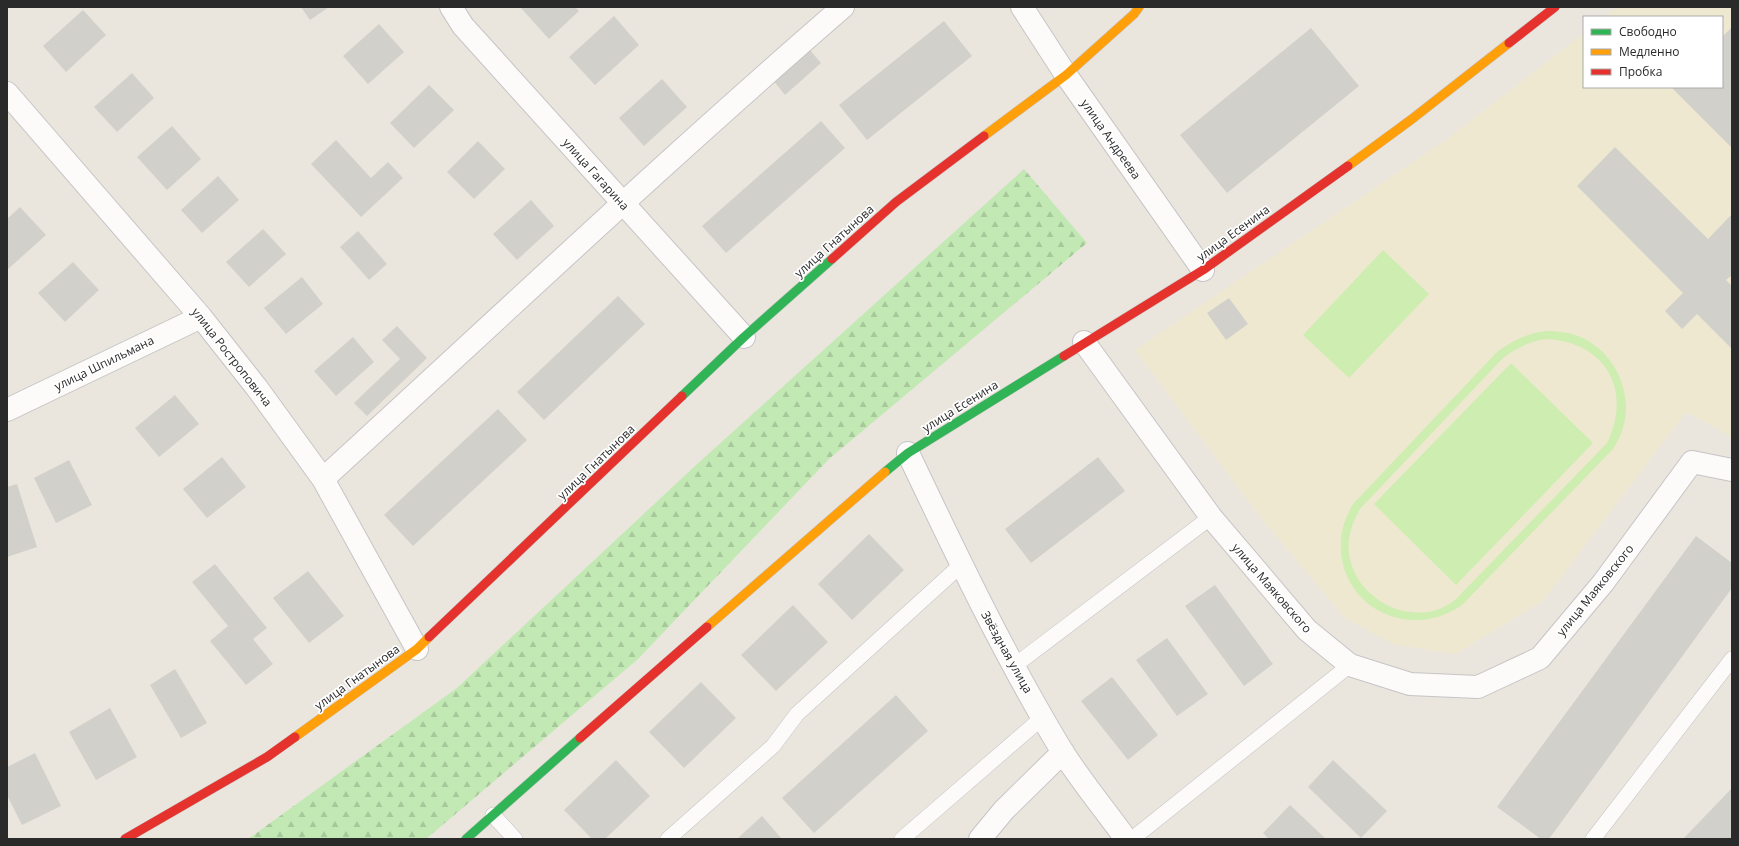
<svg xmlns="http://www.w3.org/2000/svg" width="1739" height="846" viewBox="0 0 1739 846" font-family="'Open Sans',sans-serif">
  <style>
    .education { fill: #eee8d1 }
    .forest { fill: url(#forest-firs) }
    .pitch { fill: #ceedb0; fill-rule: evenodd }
    .building { fill: #d2d0ca }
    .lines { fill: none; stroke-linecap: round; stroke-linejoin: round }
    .lane-casing { stroke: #c6c4c5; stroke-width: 16 }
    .street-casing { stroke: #c6c4c5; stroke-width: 24 }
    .fast-casing { stroke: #c6c4c5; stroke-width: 10 }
    .slow-casing { stroke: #c6c4c5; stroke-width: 10 }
    .jam-casing { stroke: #c6c4c5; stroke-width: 10 }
    .lane { stroke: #fcfbfa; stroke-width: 15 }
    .street { stroke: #fcfbfa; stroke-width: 22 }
    .fast { stroke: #30b455; stroke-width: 9 }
    .slow { stroke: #ff9f0a; stroke-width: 9 }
    .jam { stroke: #e5322d; stroke-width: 9 }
    .labels { text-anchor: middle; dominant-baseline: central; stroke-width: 3.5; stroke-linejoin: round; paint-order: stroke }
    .street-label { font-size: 12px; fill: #2a2a2a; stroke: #fff }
  </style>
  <defs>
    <pattern id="forest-firs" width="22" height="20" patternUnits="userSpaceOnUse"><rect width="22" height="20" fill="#c2e9b3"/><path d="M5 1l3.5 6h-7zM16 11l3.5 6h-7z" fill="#a7c89a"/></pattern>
  </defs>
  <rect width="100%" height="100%" fill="#eae6de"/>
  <path class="education" d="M1617 7H1732V437L1686 412 1543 601 1456 654 1396 645 1346 619 1261 518 1135 350 1447 139 1584 33V87H1722V17H1604Z"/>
  <path class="forest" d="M1024 169 1087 243 829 459 638 659 426 839H248L457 688 695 466Z"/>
  <path class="pitch" d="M1383 250 1429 294 1349 378 1303 335Z
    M1545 331C1557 331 1567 332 1578 336 1615 350 1635 395 1622 431 1620 437 1616 443 1614 448L1462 605C1408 643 1336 605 1341 539 1342 526 1347 515 1353 504L1497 352C1513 340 1526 334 1545 331ZM1545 339C1605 341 1633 390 1607 443L1457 598C1450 604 1442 609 1433 611 1389 621 1343 583 1349 538 1351 527 1355 518 1360 509L1503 358C1517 348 1528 342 1545 339Z
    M1511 363 1593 443 1456 585 1374 504Z"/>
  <path class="building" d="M301 7H329L310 20Z
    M520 7H575L579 11 549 39Z
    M83 10 106 35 66 72 43 46Z
    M614 16 639 45 595 85 569 57Z
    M944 21 972 56 867 140 839 105Z
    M379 24 404 52 368 84 343 56Z
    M1732 27V148L1671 87H1722V37Z
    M1311 28 1359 86 1227 193 1180 135Z
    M809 49 821 63 785 95 773 80Z
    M132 73 154 98 117 132 94 107Z
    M662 79 687 107 644 146 619 118Z
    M429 85 454 110 414 148 390 123Z
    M821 121 845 148 726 253 702 226Z
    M172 126 201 159 167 190 137 157Z
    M336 140 371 178 388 162 403 178 361 217 311 164Z
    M478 141 505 169 474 199 447 172Z
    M1615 147 1708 239 1732 214V275L1726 280 1732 286V349L1697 314 1682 329 1665 311 1683 293 1577 186Z
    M218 176 239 200 202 233 181 210Z
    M531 200 554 226 517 260 493 234Z
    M20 207 46 235 7 270V219Z
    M263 229 286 254 249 287 226 262Z
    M358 231 387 264 369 280 340 247Z
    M73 262 99 290 65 322 38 293Z
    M302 277 323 304 286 334 264 308Z
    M618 296 645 324 544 420 517 392Z
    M1229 298 1248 324 1226 340 1207 313Z
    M397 326 427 358 367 416 354 403 400 359 382 340Z
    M353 337 374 362 336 396 314 371Z
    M175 395 199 424 159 457 135 428Z
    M498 409 527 440 413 546 384 515Z
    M222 457 246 487 207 518 183 489Z
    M1098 457 1125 491 1031 563 1005 529Z
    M69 460 92 505 56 523 34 478Z
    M17 484 37 547 7 557V487Z
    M869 534 904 570 852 620 818 584Z
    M1696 536 1732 563V588L1549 839H1541L1497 807Z
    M215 564 267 628 253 639 273 664 246 685 210 641 228 626 192 582Z
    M308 571 344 616 309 643 273 598Z
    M1215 585 1273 664 1244 686 1185 606Z
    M793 605 828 642 776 691 741 655Z
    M1167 638 1208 694 1177 716 1136 660Z
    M175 669 207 723 181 738 150 685Z
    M1112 677 1158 735 1128 760 1081 701Z
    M701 682 736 718 684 768 649 732Z
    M896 695 928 731 814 833 782 798Z
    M110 708 137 757 96 780 69 732Z
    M35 753 61 806 22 825 7 795V767Z
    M616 760 650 796 605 839H592L564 810Z
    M1333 760 1387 811 1361 838 1308 787Z
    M1732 788V839H1683Z
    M1290 805 1326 839H1269L1263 833Z
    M762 816 782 839H737Z"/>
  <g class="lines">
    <defs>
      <path id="lane" d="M1014 666 1211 517
        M493 815 515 839
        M668 839 773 746 797 714 961 565
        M902 839 1043 717
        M1132 839 1350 665
        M1593 839 1732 659"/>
      <path id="street" d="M451 7 463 26 744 337
        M1022 7 1066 75 1203 270
        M7 93 201 317 257 388 323 479 417 649
        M1084 342 1211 517 1307 630 1350 665 1410 684 1478 687 1540 658 1603 583 1692 462 1732 470
        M7 410 201 317
        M908 453C956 554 1004 655 1062 751 1081 781 1105 810 1126 839
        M323 479C496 321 666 160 843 7
        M980 839 1004 810 1063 752"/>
      <path id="fast" d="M682 396 744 337 832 259
        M885 472 908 453 1064 356
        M466 839 580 738"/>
      <path id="slow" d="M984 136 1066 75 1134 14 1139 7
        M1348 166 1412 119 1509 43
        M707 627 885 472
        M295 737 417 649 429 637"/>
      <path id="jam" d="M1509 43 1555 7
        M832 259 896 202 984 136
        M1064 356 1203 270 1348 166
        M429 637 682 396
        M580 738 707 627
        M125 839 267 757 295 737"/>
    </defs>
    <use href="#lane" class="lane-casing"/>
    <use href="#street" class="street-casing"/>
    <use href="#fast" class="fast-casing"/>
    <use href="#slow" class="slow-casing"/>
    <use href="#jam" class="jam-casing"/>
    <use href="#lane" class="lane"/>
    <use href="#street" class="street"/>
    <use href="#fast" class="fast"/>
    <use href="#slow" class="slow"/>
    <use href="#jam" class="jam"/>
  </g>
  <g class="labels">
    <g class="street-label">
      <text transform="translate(1111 139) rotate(55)">улица Андреева</text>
      <text transform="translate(596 174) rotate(48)">улица Гагарина</text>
      <text transform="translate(1233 233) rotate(-36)">улица Есенина</text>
      <text transform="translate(834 241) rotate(-42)">улица Гнатынова</text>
      <text transform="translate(232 357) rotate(52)">улица Ростроповича</text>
      <text transform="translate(104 363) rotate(-26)">улица Шпильмана</text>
      <text transform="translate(960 406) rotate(-32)">улица Есенина</text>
      <text transform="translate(596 462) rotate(-44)">улица Гнатынова</text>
      <text transform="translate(1272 588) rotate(49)">улица Маяковского</text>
      <text transform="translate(1595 590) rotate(-51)">улица Маяковского</text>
      <text transform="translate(1007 652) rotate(61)">Звёздная улица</text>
      <text transform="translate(357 677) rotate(-36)">улица Гнатынова</text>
    </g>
  </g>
  <rect width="1739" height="846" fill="none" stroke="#2a2a2a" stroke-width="16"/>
  <rect x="1583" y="16" width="140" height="72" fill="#ffffff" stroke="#aaaaaa"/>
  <rect x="1591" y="29" width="20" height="6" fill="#30b455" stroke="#aaaaaa"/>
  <text x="1619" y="36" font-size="12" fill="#2a2a2a">Свободно</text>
  <rect x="1591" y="49" width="20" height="6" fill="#ff9f0a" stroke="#aaaaaa"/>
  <text x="1619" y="56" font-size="12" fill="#2a2a2a">Медленно</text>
  <rect x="1591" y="69" width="20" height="6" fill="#e5322d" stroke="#aaaaaa"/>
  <text x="1619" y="76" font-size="12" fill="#2a2a2a">Пробка</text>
</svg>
